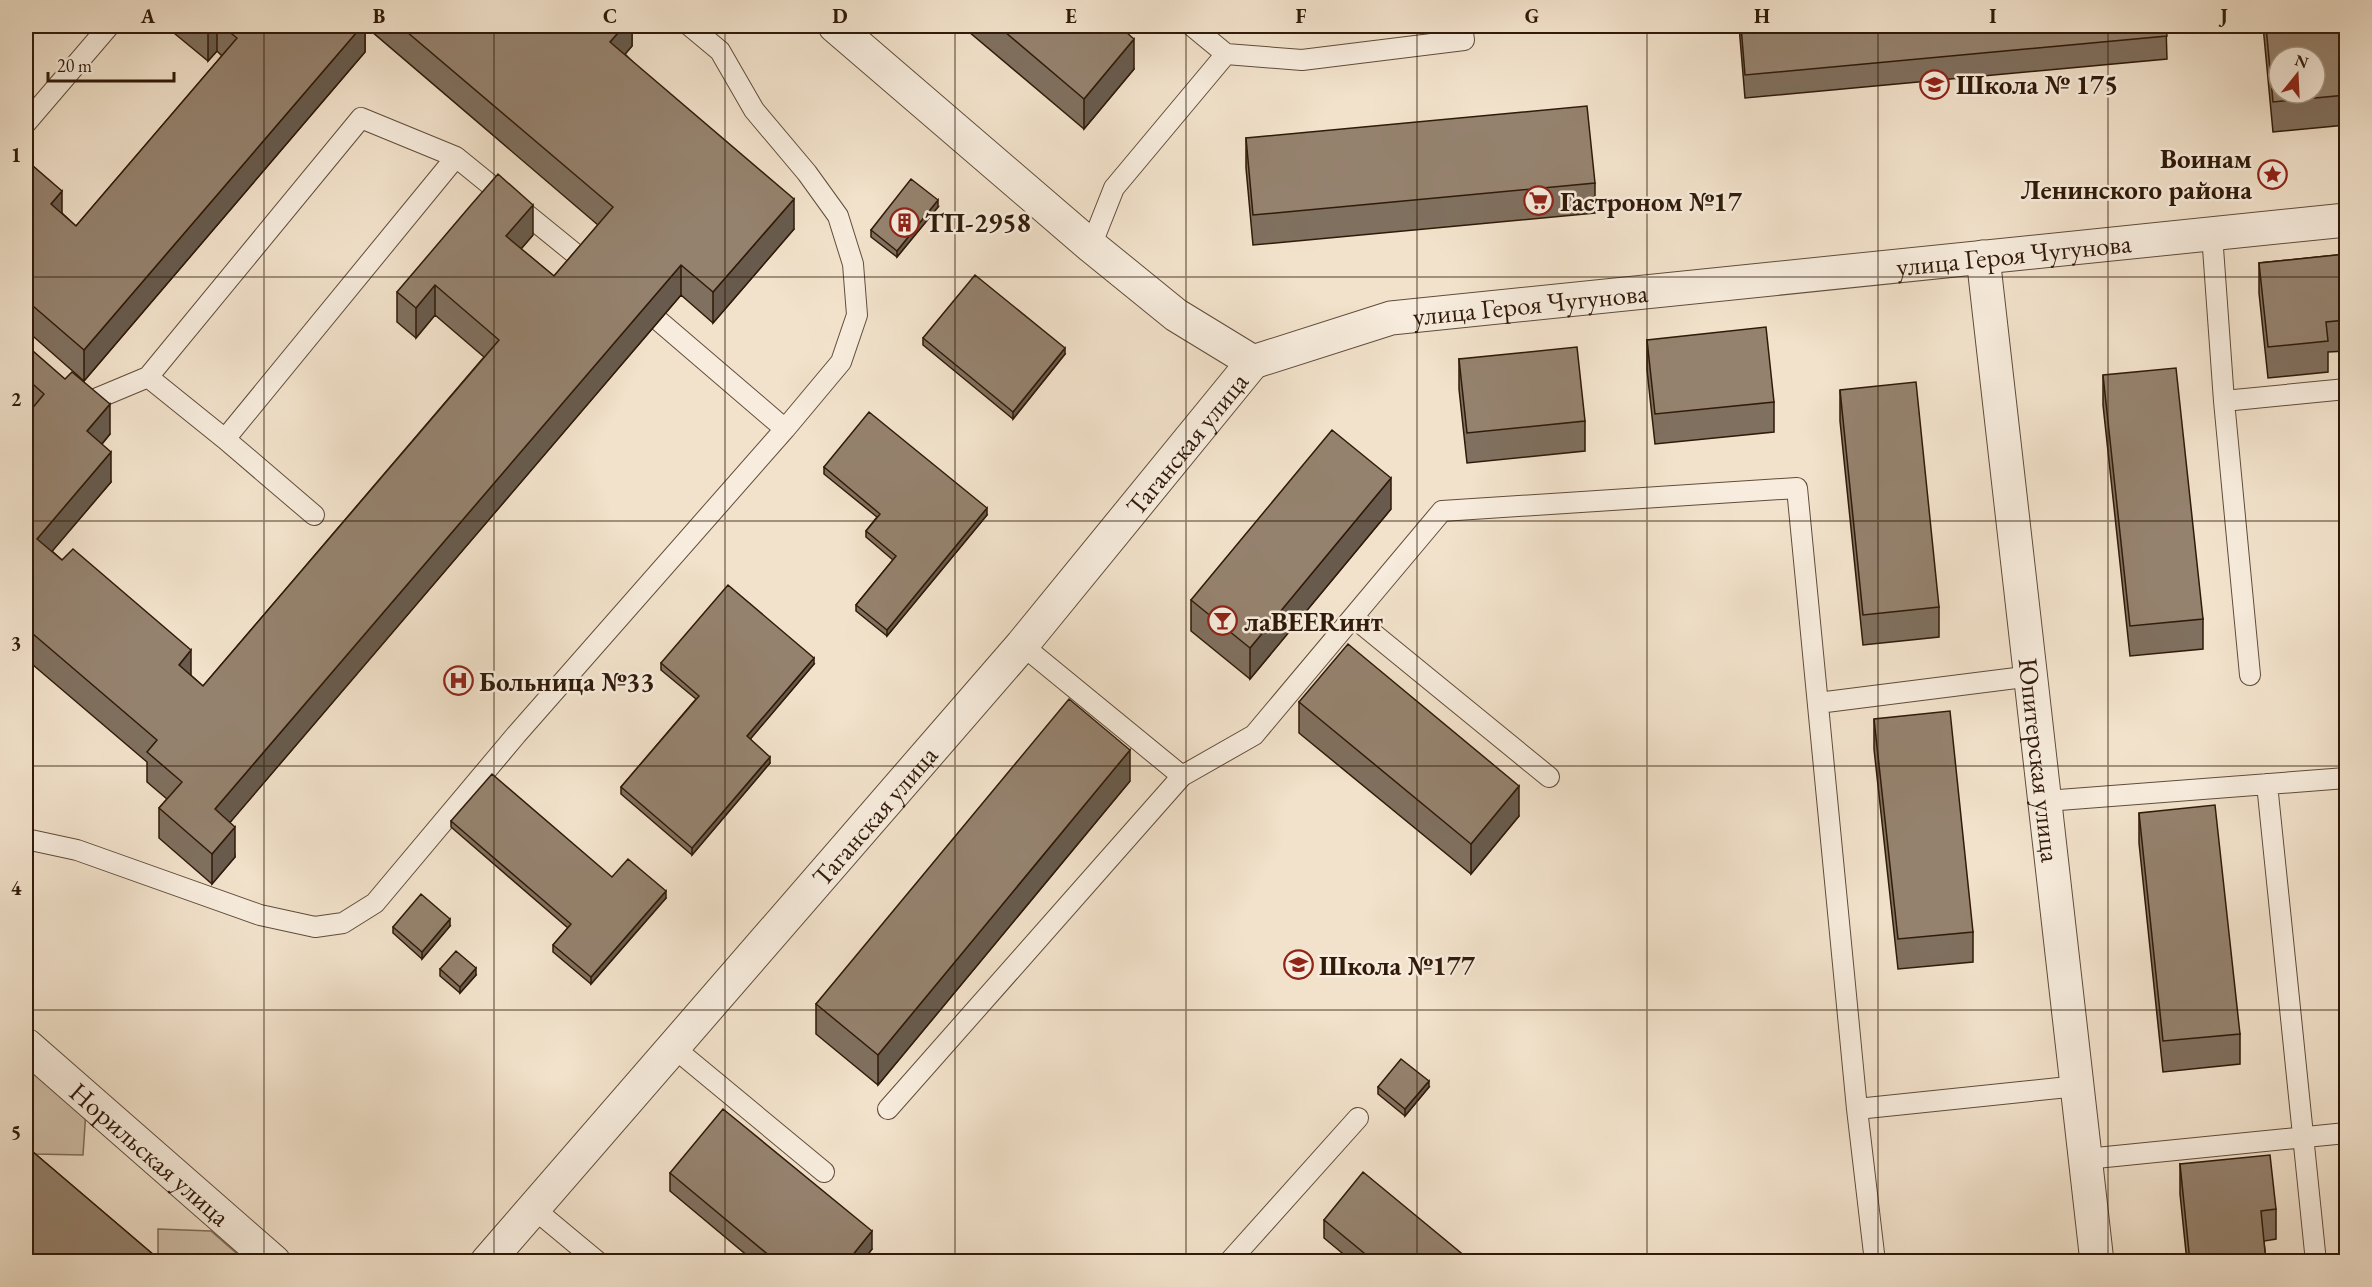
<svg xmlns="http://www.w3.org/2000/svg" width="2372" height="1287" viewBox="0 0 2372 1287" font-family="'EB Garamond',serif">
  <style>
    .green { fill: #d1c0aa; stroke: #806d5a; stroke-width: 1.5 }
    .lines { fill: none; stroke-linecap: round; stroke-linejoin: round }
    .lane-casing { stroke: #604c3a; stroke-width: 22 }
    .street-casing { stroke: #604c3a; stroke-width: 35 }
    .lane { stroke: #f7ecdd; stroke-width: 20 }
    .street { stroke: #f7ecdd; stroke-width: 33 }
    .wall { fill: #80705f; stroke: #301a09; stroke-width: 1.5 }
    .shaded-wall { fill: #685b4d; stroke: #301a09; stroke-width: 1.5 }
    .building { fill: #95826e; stroke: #301a09; stroke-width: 1.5; fill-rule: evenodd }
    .grid { fill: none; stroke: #301a09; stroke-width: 1.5; stroke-opacity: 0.55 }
    .labels { text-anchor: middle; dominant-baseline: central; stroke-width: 5; stroke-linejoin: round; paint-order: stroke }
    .poi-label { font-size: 27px; font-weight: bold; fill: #301a09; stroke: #f7ecdd; text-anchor: start }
    .street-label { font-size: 27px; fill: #301a09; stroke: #f7ecdd }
    .neatline { fill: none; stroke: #301a09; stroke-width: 2 }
    .grid-label { font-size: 20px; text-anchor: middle; font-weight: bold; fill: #301a09 }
  </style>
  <rect width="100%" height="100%" fill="#f2e2cb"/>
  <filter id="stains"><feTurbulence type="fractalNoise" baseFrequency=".00333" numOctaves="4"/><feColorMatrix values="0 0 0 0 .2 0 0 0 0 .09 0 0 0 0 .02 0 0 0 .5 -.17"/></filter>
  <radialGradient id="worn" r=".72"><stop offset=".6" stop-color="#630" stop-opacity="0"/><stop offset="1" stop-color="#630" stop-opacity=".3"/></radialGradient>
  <path class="green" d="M26 1060 86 1110 83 1155 34 1154 26 1148Z
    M158 1229 211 1231 242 1258 241 1262H158Z"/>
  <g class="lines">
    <defs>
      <path id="lane" d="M1226 54 1302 60 1464 40 1462 26
        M26 123 109 26
        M2212 234 2224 401 2346 389
        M1091 246 1114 188 1226 54 1192 26
        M659 321 785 429
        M148 377 361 118 456 157
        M93 400 148 377 225 439 456 157 589 265
        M2224 401 2250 675
        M225 439 314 515
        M1353 617 1549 777
        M1022 645 1182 776
        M1818 703 2032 676
        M2267 784 2316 1262
        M2046 801 2346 778
        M26 839 77 850 260 915 315 927 343 923 375 903 516 735 785 429 841 362 857 315 853 264 838 216 807 173 754 110 720 51 690 26
        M673 1047 824 1172
        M888 1109 1182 776 1254 735 1442 511 1797 488 1857 1109 1875 1262
        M1857 1109 2078 1086
        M2086 1159 2346 1133
        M533 1208 598 1262
        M1229 1262 1358 1118"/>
      <g id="street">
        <path id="s1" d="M835 26 1091 246 1176 315 1253 362 1391 318 2346 220"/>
        <path id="s2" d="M1983 257 2097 1262"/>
        <path id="s3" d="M26 1045 274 1262"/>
        <path id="s4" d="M487 1262 1022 645 1253 362"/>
      </g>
    </defs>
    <use href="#lane" class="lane-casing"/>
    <use href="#street" class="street-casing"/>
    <use href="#lane" class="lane"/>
    <use href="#street" class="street"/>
  </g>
  <path class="wall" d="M169 26H632V46L625 54 794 229 713 323 681 295 230 822 235 857 212 884 159 838V808L167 799 147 782V762L26 659V416L29 412 26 409V345L110 434 102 444 111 482 52 551 203 686 484 357 435 315 416 338 397 322V292L533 235 521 249 554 276 598 225 365 26V52L84 381 26 330V160L62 213 76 226 222 56 217 51 208 61 169 29Z
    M962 26H1119L1134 69 1084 129Z
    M1739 26H2166L2167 59 1745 98Z
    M2263 26H2346V125L2273 132Z
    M1246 138 1595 183V213L1253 245 1246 168Z
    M938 207 897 257 871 237V230Z
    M2346 254V351L2328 352V372L2268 378 2259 293V263Z
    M923 338 1065 354 1013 419 923 345Z
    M1647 340 1774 402V432L1655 444 1647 370Z
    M1459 359 1585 421V451L1467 463 1459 389Z
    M2103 375 2203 619V649L2130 656 2103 405Z
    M1840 390 1939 607V637L1863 645 1840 421Z
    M824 467 987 515 887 636 856 611V605L893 560 866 537V531L877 517 824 474Z
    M1391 509 1250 679 1191 631V600Z
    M661 663 814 664 750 739 770 763 692 855 621 794V787L696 699 661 670Z
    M1299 702 1519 816 1471 874 1299 733Z
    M1874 719 1973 932V962L1898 969 1874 749Z
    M1130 781 878 1085 816 1034V1004Z
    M2139 813 2240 1034V1064L2163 1072 2139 843Z
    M451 821 612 877 666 898 591 984 553 952V945L568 928 451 827Z
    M450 926 422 959 393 933V927Z
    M440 969 476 975 460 993 440 976Z
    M1378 1087H1429L1405 1116 1378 1094Z
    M26 1146 162 1262H26Z
    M2180 1164 2276 1209V1239L2264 1241 2266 1262H2187L2180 1194Z
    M670 1173 872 1249 862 1262H755L670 1191Z
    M1324 1220 1472 1262H1353L1324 1238Z"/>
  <path class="shaded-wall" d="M213 26H217V51L208 61V31Z
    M362 26H365V52L84 381V350Z
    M624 26H632V46L610 72V42Z
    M1134 39V69L1084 129V99Z
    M62 191V221L51 204Z
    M794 199V229L713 323V292Z
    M938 200V207L897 257V251Z
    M533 205V235L506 266V236Z
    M681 265V295L215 840V809Z
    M435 285V315L416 338V308Z
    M1065 348V354L1013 419V412Z
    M110 404V434L87 462V431Z
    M111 452V482L37 569V539Z
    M1391 478V509L1250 679V648Z
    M987 508V515L887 636V630Z
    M191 650V681L179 665Z
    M814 658V664L747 743V736Z
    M1130 750V781L878 1085V1055Z
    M770 757V763L692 855V848Z
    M1519 786V816L1471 874V844Z
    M235 827V857L212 884V854Z
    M666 891V898L591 984V977Z
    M450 919V926L422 959V952Z
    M476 968V975L460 993V987Z
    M1429 1081V1087L1405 1116V1109Z
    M872 1231V1249L862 1262H847Z"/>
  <path class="building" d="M201 26H213L208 31Z
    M222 26H362L84 350 26 300V160L62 191 51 204 76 226 237 38Z
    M400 26H624L610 42 794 199 713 292 681 265 215 809 235 827 212 854 159 808 182 782 147 752 157 740 26 628V416L44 394 26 378V345L65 379 72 372 110 404 87 431 111 452 37 539 62 560 73 549 191 650 179 665 203 686 499 340 435 285 416 308 397 292 471 205 498 174 533 205 506 236 554 276 613 207Z
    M998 26H1119L1134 39 1084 99Z
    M1741 26H2166L2167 36 1745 75Z
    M2266 26H2346V95L2273 102ZM2279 57H2315V93H2279Z
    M1587 106 1595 183 1253 215 1246 138Z
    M911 179 938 200 897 251 871 230Z
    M2346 254V320L2326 322 2328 341 2268 347 2259 263Z
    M975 275 1065 348 1013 412 923 338Z
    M1766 327 1774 402 1655 414 1647 340Z
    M1577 347 1585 421 1467 433 1459 359Z
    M2176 368 2203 619 2130 626 2103 375Z
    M1916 382 1939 607 1863 615 1840 390Z
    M869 412 987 508 887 630 856 605 896 556 866 531 880 514 824 467Z
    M1332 430 1391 478 1250 648 1191 600Z
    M728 585 814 658 747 736 770 757 692 848 621 787 699 696 661 663Z
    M1348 644 1519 786 1471 844 1299 702Z
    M1069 699 1130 750 878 1055 816 1004Z
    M1950 711 1973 932 1898 939 1874 719Z
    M492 774 612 877 628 859 666 891 591 977 553 945 571 924 451 821Z
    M2215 805 2240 1034 2163 1041 2139 813Z
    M421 894 450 919 422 952 393 927Z
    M456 951 476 968 460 987 440 969Z
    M1401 1059 1429 1081 1405 1109 1378 1087Z
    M723 1109 872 1231 847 1262H777L670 1173Z
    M26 1146 162 1262H38L26 1251Z
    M2270 1155 2276 1209 2261 1211 2266 1262H2190L2180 1164Z
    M1363 1172 1472 1262H1375L1324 1220Z
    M2007 1255 2008 1262H1948Z"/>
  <path class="grid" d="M264 26V1262M494 26V1262M725 26V1262M955 26V1262M1186 26V1262M1417 26V1262M1647 26V1262M1878 26V1262M2108 26V1262M26 277H2346M26 521H2346M26 766H2346M26 1010H2346"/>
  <defs>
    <symbol id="school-ring" viewBox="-11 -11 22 22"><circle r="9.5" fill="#f7ecdd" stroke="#8f2418" stroke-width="1.5"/><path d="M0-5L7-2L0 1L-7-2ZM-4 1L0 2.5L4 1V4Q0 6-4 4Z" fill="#8f2418"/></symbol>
    <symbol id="sight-ring" viewBox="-11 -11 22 22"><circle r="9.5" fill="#f7ecdd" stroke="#8f2418" stroke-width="1.5"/><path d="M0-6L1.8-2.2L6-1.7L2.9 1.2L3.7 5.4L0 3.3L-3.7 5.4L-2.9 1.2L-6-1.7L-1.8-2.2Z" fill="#8f2418"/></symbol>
    <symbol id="supermarket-ring" viewBox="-11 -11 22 22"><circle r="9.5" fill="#f7ecdd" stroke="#8f2418" stroke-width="1.5"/><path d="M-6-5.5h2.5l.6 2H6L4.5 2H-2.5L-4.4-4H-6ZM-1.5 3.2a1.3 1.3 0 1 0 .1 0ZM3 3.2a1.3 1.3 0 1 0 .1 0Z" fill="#8f2418"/></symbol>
    <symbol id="building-ring" viewBox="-11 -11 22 22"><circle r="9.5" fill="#f7ecdd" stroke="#8f2418" stroke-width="1.5"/><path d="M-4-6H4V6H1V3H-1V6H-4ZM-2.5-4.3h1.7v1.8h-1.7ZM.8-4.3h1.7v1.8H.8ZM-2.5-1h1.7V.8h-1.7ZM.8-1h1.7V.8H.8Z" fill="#8f2418"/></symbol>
    <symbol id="bar-ring" viewBox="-11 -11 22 22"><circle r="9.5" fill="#f7ecdd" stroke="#8f2418" stroke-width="1.5"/><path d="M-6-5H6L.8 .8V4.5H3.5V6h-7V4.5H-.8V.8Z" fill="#8f2418"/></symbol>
    <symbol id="hospital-ring" viewBox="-11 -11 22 22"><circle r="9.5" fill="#f7ecdd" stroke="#8f2418" stroke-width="1.5"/><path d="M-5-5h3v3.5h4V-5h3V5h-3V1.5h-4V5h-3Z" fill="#8f2418"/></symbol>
  </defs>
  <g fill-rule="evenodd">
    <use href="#school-ring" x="1918" y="68" width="33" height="33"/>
    <use href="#sight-ring" x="2256" y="158" width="33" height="33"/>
    <use href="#supermarket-ring" x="1522" y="184" width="33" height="33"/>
    <use href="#building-ring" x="888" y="206" width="33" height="33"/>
    <use href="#bar-ring" x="1206" y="604" width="33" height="33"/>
    <use href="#hospital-ring" x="442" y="664" width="33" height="33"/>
    <use href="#school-ring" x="1282" y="948" width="33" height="33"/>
  </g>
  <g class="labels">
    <g class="poi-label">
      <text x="1956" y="84">Школа № 175</text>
      <text x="2252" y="158" text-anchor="end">Воинам<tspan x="2252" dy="31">Ленинского района</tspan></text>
      <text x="1560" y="201">Гастроном №17</text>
      <text x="925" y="222">ТП-2958</text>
      <text x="1244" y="621">лаBEERинт</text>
      <text x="479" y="681">Больница №33</text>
      <text x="1319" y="965">Школа №177</text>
    </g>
    <g class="street-label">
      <text stroke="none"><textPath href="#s1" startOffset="1308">улица Героя Чугунова</textPath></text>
      <text stroke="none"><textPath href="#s1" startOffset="822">улица Героя Чугунова</textPath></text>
      <text stroke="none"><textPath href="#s4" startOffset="1077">Таганская улица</textPath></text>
      <text stroke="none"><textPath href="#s2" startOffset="506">Юпитерская улица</textPath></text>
      <text stroke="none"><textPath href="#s4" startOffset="591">Таганская улица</textPath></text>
      <text stroke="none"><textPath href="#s3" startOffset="165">Норильская улица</textPath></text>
    </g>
  </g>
  <rect width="2372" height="1287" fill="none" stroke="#f2e2cb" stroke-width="66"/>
  <g transform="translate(2297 75) rotate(18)"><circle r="28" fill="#f7ecdd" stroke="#a79888" stroke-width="1.5"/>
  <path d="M0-4.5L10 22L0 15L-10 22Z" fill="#8f2418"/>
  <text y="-9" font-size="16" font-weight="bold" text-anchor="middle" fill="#301a09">N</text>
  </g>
  <path d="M48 72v9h126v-9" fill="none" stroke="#301a09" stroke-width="3"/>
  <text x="57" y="72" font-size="18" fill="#301a09" stroke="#f7ecdd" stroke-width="4.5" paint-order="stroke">20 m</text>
  <rect x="33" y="33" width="2306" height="1221" class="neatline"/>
  <g class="grid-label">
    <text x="148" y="23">A</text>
    <text x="379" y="23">B</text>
    <text x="610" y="23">C</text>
    <text x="840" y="23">D</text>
    <text x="1071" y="23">E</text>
    <text x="1301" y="23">F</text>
    <text x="1532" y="23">G</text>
    <text x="1762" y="23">H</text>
    <text x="1993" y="23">I</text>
    <text x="2224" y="23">J</text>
    <text x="16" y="162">1</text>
    <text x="16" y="406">2</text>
    <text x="16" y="650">3</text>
    <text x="16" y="895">4</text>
    <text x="16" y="1139">5</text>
  </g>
  <rect width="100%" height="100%" filter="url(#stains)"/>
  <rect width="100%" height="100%" fill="url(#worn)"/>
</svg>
